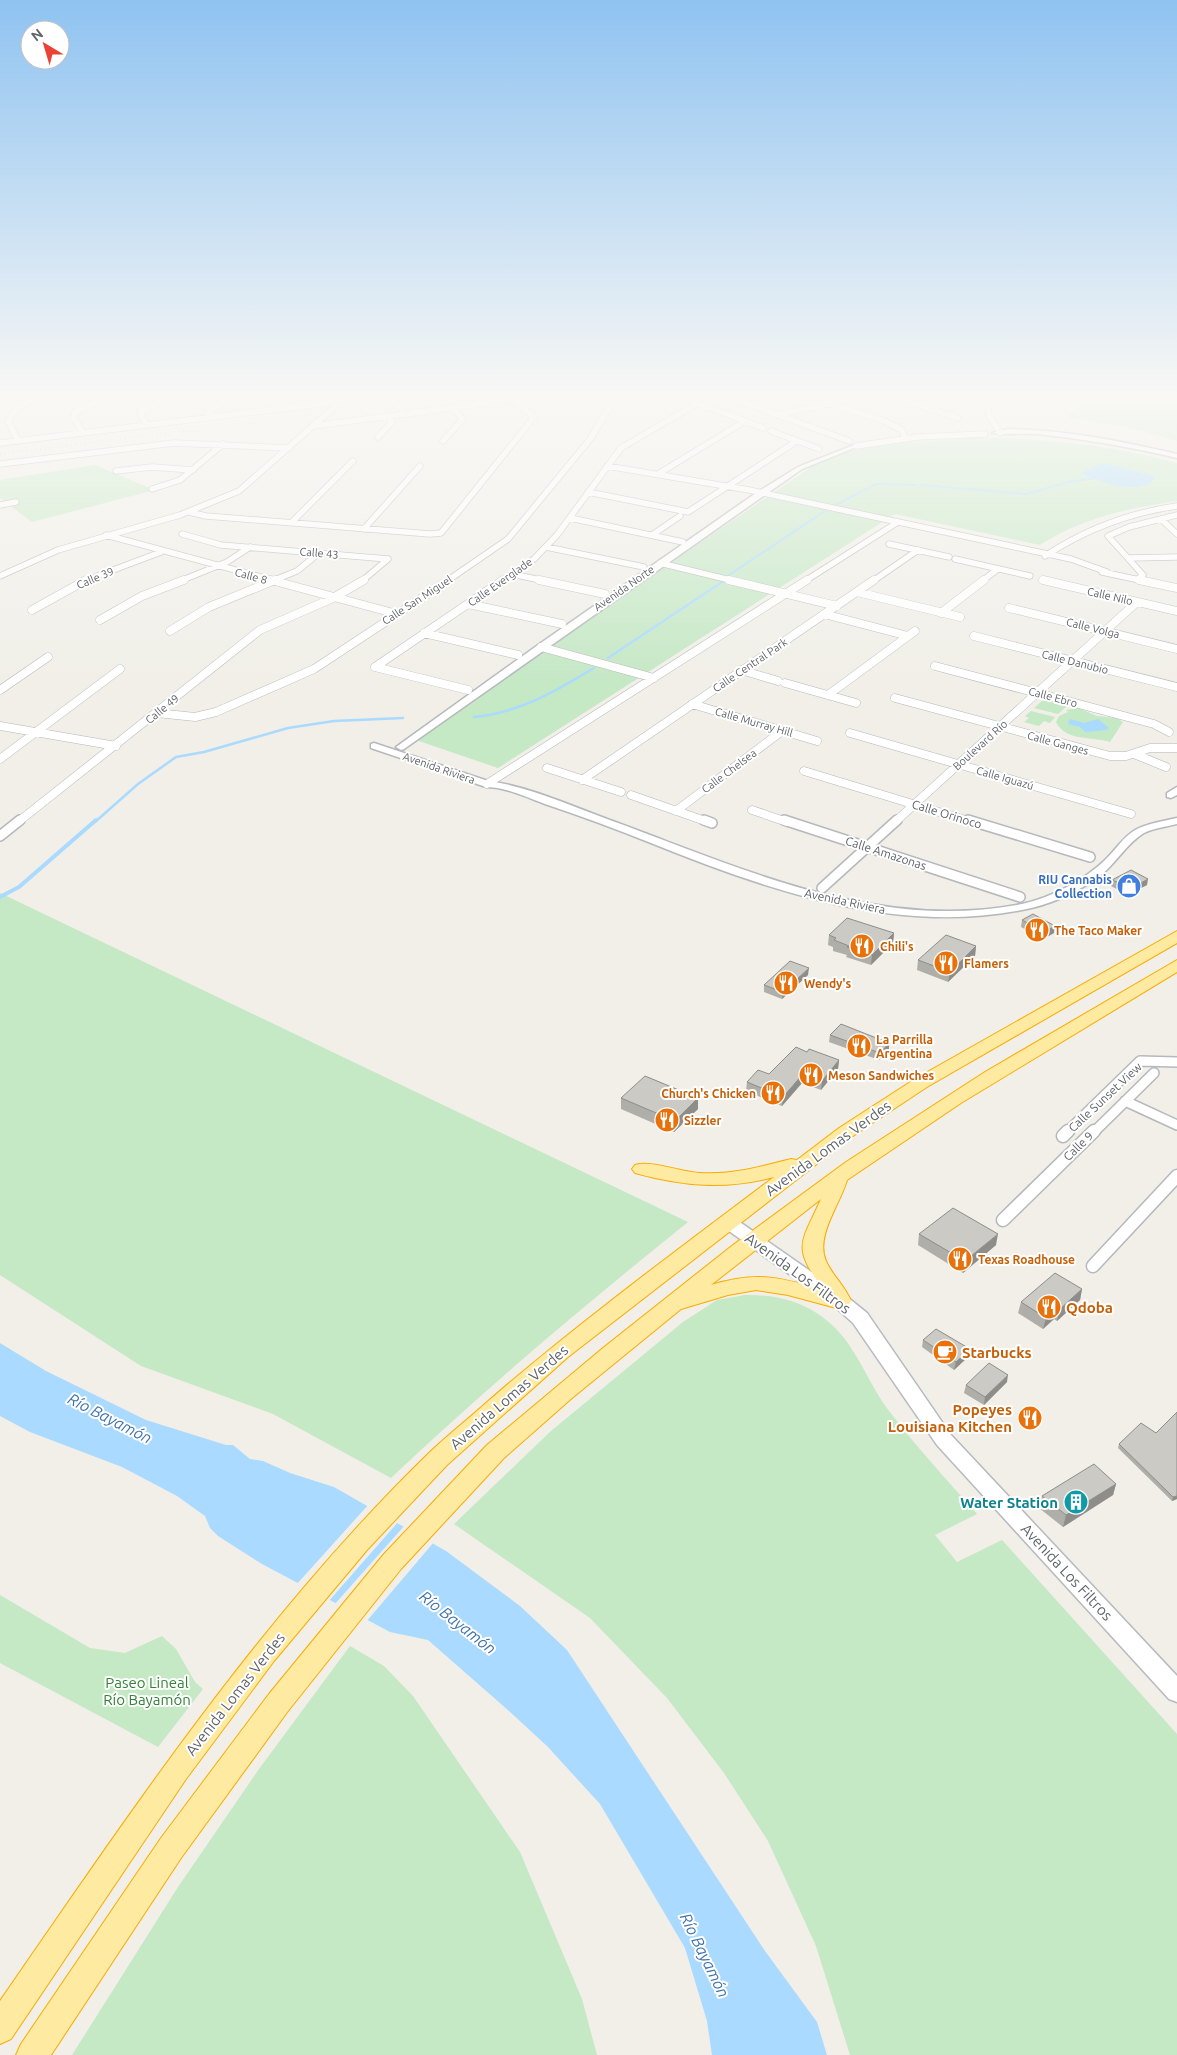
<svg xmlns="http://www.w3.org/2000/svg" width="1177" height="2055" viewBox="0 0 1177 2055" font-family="Ubuntu,sans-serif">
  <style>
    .green { fill: #c5e8c5 }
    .water { fill: #aadaff }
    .pier { fill: #f1efe8 }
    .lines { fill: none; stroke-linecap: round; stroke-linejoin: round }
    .stream-far2 { stroke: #aadaff; stroke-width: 2 }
    .stream-far1 { stroke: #aadaff; stroke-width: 2.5 }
    .stream { stroke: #aadaff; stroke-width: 4 }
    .minor-far3-casing { stroke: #b5b8bc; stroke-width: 7 }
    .minor-far2-casing { stroke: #b5b8bc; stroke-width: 9 }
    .minor-far1-casing { stroke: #b5b8bc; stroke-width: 12 }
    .minor-casing { stroke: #b5b8bc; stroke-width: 15 }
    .tertiary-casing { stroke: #b5b8bc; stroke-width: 3 }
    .secondary-casing { stroke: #b6babf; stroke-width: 3 }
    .trunk-casing { stroke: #f9ab00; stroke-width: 2 }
    .minor-far3 { stroke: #fff; stroke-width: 5.5 }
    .minor-far2 { stroke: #fff; stroke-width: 8 }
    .minor-far1 { stroke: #fff; stroke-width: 9 }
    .minor { stroke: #fff; stroke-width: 12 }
    .tertiary { fill: #fff; fill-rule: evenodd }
    .secondary { fill: #fff; fill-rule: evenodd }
    .trunk { fill: #feeaa1; fill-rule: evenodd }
    .rail { stroke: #b6b7b8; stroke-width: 2; stroke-dasharray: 0.5 4; stroke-linecap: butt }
    .wall { fill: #afaea9 }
    .shaded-wall { fill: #8f8d8a }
    .building { fill: #cccac5; stroke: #8f8d8a }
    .labels { text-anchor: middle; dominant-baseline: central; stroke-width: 4; stroke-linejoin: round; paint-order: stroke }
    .far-street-label { font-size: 11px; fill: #5f6368; stroke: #fff }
    .street-label { font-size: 12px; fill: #5f6368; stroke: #fff }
    .shop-label { font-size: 12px; font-weight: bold; fill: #366cbe; stroke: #fff; text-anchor: end }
    .food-label { font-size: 12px; font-weight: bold; fill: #c56008; stroke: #fff; text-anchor: start }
    .near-street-label { font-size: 15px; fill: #5f6368; stroke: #fff }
    .near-food-label { font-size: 15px; font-weight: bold; fill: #c56008; stroke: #fff; text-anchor: start }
    .near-culture-label { font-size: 15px; font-weight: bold; fill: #0d838f; stroke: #fff; text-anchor: end }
    .near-park-label { font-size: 15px; fill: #348238; stroke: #fff }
    .near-water-label { font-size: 16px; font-style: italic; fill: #4174aa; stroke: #fff }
  </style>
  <rect width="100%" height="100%" fill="#f1efe8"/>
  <path class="green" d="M1092 395H1177V441L1143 431 1067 417Z
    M963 438C1036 437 1107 444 1177 463V501C1129 508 1081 518 1040 545L895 514 498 768 416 740 512 671 814 465 839 454 877 445Z
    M95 465 155 490 32 522 0 498V480Z
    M1043 700 1067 706 1058 714 1034 708Z
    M1078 708 1097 716 1117 718 1123 722 1110 742C1092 736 1066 742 1056 722L1059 716 1068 712 1066 710Z
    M1031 711 1055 717 1050 723 1044 721 1039 726 1024 722 1029 718 1025 716Z
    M0 893 688 1222C586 1304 486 1388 391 1478L273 1414 141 1366 0 1275Z
    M745 1295C796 1294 834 1314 859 1361 870 1380 879 1399 893 1416 919 1450 949 1482 977 1514L935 1535 957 1562 1002 1540 1177 1734V2055H850L816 1946 768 1841 724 1773 667 1698 590 1618 454 1524 551 1431 683 1322 717 1300Z
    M0 1595 90 1648 125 1653 162 1636 176 1649 195 1682 203 1689 158 1747 0 1663Z
    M350 1646 384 1666 413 1696 520 1852 582 1999 597 2055H72L178 1887 259 1769Z"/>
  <path class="water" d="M1104 463 1154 476V480C1133 496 1102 481 1080 473Z
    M1070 719 1084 723 1098 719 1109 728 1106 730 1085 732 1080 727 1068 724Z
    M0 1343 46 1371 146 1420 226 1445H233L250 1459 263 1461 290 1473 334 1487 446 1551 520 1606 567 1650 765 1951 817 2022 827 2055H712L707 2021 685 1948 626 1848 600 1804 547 1746 509 1711 428 1640 390 1632 262 1564 218 1536 210 1528 205 1516 177 1496 122 1467 30 1432 0 1416Z"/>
  <path class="pier" d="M369 1504 399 1521 328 1602 296 1585Z
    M405 1525 434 1542 366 1622 334 1605Z"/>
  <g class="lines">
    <path class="stream-far2" d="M921 485 1027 494 1069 482 1094 478
      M834 506 876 484 917 485
      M729 575 825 511"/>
    <path class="stream-far1" d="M608 658 722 582
      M474 717C519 713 556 691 594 668
      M95 822 138 784 176 757 204 752 288 728 334 721 403 718"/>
    <path class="stream" d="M0 897 19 887 96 820"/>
    <defs>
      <path id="minor-far3" d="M386 395 407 414
        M676 395 720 412
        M724 395 849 441
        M887 395 958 418
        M996 395 987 402 989 415 1000 433
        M827 403 882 420 902 430 904 436
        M724 413 763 428
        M777 415 866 395
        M207 417 210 409 236 395
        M146 425 140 412 172 395
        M313 426 549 395
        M771 431 819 449
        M83 433 74 418 75 412 110 395
        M378 437 392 422 389 416
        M18 441 8 421C15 405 31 401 46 395
        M443 441 463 419 452 408
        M0 443 393 395
        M856 446 918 437 985 434
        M0 464 174 443 289 448
        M607 466 749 490 1071 559 1107 572
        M116 471 152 467 193 470
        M658 474 745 421
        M152 489 180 480 223 444
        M588 492 688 512 797 441
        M0 505 16 502
        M189 512 206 516 430 534 441 533 534 417 513 400
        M570 518 683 542
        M1161 519 1177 534
        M291 523 353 461
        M364 529 420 466
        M182 534 221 545 388 559
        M106 535 276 581
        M652 535 680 516
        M889 544 949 557
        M546 547 644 567
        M1045 556C1086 529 1128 513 1177 506
        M1129 558 1177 557
        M955 559 1030 576
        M660 563 734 581
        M1102 572 1144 581
        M512 574 545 581
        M0 576 58 550 180 515 239 491 348 395
        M1138 579 1143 575 1108 536 1129 527 1177 515
        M1043 580 1048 581
        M84 581 161 552
        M180 581 227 562 250 547
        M272 581 297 571 319 553
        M362 581 388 559
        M447 581 508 539 591 438 613 401 611 395
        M502 581 534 559 557 535 621 448 698 403
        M805 581 898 522
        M873 581 918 550
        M982 581 998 569"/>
      <path id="minor-far2" d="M271 580 397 614
        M539 580 605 594
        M729 580 837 606
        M1043 580 1177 611
        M1139 580 1177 588
        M857 592 960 617
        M468 604 562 624
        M1009 608 1177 649
        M32 610 86 580
        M941 613 984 580
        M824 614 908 636
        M100 620 142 596 184 580
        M170 631 209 607 275 580
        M424 633 518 655
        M974 636 1177 687
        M541 647 654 678
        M935 666 1154 724 1169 732
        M375 667 503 580
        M375 667 468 690
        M741 670 778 681
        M785 683 856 703
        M0 690 48 657
        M828 695 915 631
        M895 698 1110 756H1126L1150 748H1177
        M692 704 817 741
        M157 713 195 717 216 712 314 669 449 580
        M0 726 116 746
        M850 733 1131 814
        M1134 754 1166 767
        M0 759 120 669
        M547 768 621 792
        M804 771 972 822
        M582 780 874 580
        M487 784 807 580
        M631 795 708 822
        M752 810 787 822
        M676 811 782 731
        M18 822 260 630 333 598 364 580
        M895 822 1137 602"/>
      <path id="minor-far1" d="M704 820 712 823
        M784 820 1020 897
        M968 820 1090 857
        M0 836 20 820
        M822 888 897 820
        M1125 1101 1177 1125
        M1066 1133 1140 1061 1177 1062
        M1093 1133 1154 1073"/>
      <path id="minor" d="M1063 1136 1068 1131
        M1003 1220 1094 1131
        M1093 1266 1177 1176"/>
      <path id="tertiary" d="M1009 429C1066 430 1122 441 1177 454V458C1131 447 1084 439 1037 434 1028 433 995 435 992 433Z
        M854 445 859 446 802 469 762 497 404 749 401 750 396 747 538 645 756 493 798 467Z
        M374 743 488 781C527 786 570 805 607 819 740 867 876 933 1022 904 1052 897 1083 881 1105 860 1116 850 1123 836 1137 829 1149 823 1164 821 1177 818V824C1166 827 1154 828 1144 833 1127 843 1116 863 1101 875 1078 892 1050 905 1022 910 895 935 768 890 651 843 616 829 581 816 545 804 531 799 517 792 502 789 496 787 490 788 483 786L371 748V744Z
        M1177 787V795L1171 798 1167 797V793Z"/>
      <path id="secondary" d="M728 1216 734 1218 846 1296 867 1313 951 1435 1177 1676V1702L1169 1699 937 1445 853 1323 834 1306 722 1226 719 1222 722 1218Z"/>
      <path id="trunk" d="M1177 931V943L927 1087 853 1136 568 1357 447 1465 367 1550 274 1661 186 1779 11 2039 0 2044V2001C132 1810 262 1615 430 1452 448 1435 467 1420 486 1403 578 1323 676 1251 774 1177 726 1190 682 1186 635 1173L632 1169 635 1165C651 1160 681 1172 700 1173 732 1175 760 1167 791 1159L797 1160 839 1128 915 1079Z
        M1177 960V972L961 1103 847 1180C840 1205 815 1236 826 1261 832 1275 845 1286 851 1301L848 1306 840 1309 788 1295 756 1290 728 1295 681 1309 572 1398 504 1458 401 1569 288 1711 181 1858 51 2055H16L21 2044 161 1838 269 1694 384 1554 487 1445 603 1348 733 1245 846 1162 985 1072ZM821 1199C801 1244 791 1246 824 1290 779 1277 757 1271 711 1285Z"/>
    </defs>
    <use href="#minor-far3" class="minor-far3-casing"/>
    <use href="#minor-far2" class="minor-far2-casing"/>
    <use href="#minor-far1" class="minor-far1-casing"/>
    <use href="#minor" class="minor-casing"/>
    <use href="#tertiary" class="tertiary-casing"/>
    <use href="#secondary" class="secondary-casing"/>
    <use href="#trunk" class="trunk-casing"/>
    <use href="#minor-far3" class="minor-far3"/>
    <use href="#minor-far2" class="minor-far2"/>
    <use href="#minor-far1" class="minor-far1"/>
    <use href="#minor" class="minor"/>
    <use href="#tertiary" class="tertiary"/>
    <use href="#secondary" class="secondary"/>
    <use href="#trunk" class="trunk"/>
    <path class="rail" d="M483 396 497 395
      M0 454 315 414"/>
  </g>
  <path class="wall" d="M1112 880 1147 885 1135 891 1131 889 1124 893 1111 886Z
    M1022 920 1054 933 1043 939 1021 927Z
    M894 933 893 943 871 965 846 957 847 955 833 951V947L828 945 829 935Z
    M976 946 975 956 948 982 917 970 918 960Z
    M808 975 782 999 764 992V985Z
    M830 1035 889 1050 879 1060 829 1042Z
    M807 1052 839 1060 838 1069 821 1090 802 1083 782 1106 746 1091 747 1082 769 1074Z
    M621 1098H698V1109L674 1132 621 1109Z
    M919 1234 996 1245 963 1273 918 1245Z
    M1082 1289 1080 1300 1057 1321 1054 1319 1043 1329 1018 1313 1021 1302Z
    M923 1340 968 1357 954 1370 922 1347Z
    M1007 1382 984 1405 964 1393 966 1385Z
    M1177 1412V1499L1172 1501 1118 1448 1119 1444 1156 1433Z
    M1116 1484 1113 1495 1063 1527 1039 1508 1042 1496Z"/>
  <path class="shaded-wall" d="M1148 879 1147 885 1135 891 1137 885Z
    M1132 883 1131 889 1124 893 1126 886Z
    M1055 926 1054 933 1043 939 1044 932Z
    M894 933 893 943 871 965 872 955Z
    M976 946 975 956 948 982 950 972Z
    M809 968 808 975 782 999 783 992Z
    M889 1043V1050L879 1060 880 1053Z
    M839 1060 838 1069 821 1090 822 1081Z
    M803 1074 802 1083 782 1106 783 1097Z
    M698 1098V1109L674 1132 675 1121Z
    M998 1234 996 1245 963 1273 965 1261Z
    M1082 1289 1080 1300 1057 1321 1059 1310Z
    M1056 1308 1054 1319 1043 1329 1046 1318Z
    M970 1349 968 1357 954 1370 956 1362Z
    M1008 1375 1007 1382 984 1405 985 1397Z
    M1116 1484 1113 1495 1063 1527 1066 1515Z
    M1177 1496V1499L1172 1501 1173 1497Z"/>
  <path class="building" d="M1131 870 1148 879 1137 885 1132 883 1126 886 1112 880Z
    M1033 914 1055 926 1044 932 1022 920Z
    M847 918 894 933 872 955 847 947 849 946 834 940 836 938 829 935Z
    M946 935 976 946 950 972 918 960Z
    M790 961 809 968 783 992 764 985Z
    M841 1024 889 1043 880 1053 830 1035Z
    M796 1047 807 1052 809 1049 839 1060 822 1081 803 1074 783 1097 747 1082 758 1070 769 1074Z
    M645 1076 698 1098 675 1121 621 1098Z
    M953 1208 998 1234 965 1261 919 1234Z
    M1055 1273 1082 1289 1059 1310 1056 1308 1046 1318 1021 1302Z
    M936 1329 970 1349 956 1362 923 1340Z
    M989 1363 1008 1375 985 1397 966 1385Z
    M1177 1412V1496L1173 1497 1119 1444 1141 1423 1156 1433Z
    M1094 1464 1116 1484 1066 1515 1042 1496Z"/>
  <linearGradient id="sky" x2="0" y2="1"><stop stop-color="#8fc3f1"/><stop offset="0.58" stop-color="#f9f8f5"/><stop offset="1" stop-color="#f9f8f5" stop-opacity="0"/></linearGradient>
  <rect width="1177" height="682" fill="url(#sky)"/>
  <defs>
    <symbol id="shop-disc" viewBox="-11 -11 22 22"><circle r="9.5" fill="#3f7fe0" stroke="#fff"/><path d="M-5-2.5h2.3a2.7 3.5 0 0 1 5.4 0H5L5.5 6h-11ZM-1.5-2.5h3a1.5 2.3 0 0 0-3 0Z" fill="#fff"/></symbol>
    <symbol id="restaurant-disc" viewBox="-11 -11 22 22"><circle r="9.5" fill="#e8710a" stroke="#fff"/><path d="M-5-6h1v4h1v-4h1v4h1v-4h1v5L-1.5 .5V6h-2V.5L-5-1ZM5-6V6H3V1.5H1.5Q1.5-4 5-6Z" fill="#fff"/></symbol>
    <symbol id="cafe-disc" viewBox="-11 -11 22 22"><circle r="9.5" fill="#e8710a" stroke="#fff"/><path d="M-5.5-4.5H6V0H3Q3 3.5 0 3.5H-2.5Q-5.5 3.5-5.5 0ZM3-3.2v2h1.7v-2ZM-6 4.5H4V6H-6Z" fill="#fff"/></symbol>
    <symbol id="building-disc" viewBox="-11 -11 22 22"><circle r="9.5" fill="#0f9aa8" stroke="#fff"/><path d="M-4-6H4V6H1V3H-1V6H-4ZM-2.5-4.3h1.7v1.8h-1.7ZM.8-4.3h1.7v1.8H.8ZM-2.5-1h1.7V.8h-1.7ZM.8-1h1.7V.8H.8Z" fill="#fff"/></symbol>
  </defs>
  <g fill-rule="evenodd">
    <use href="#shop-disc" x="1115" y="872" width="28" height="28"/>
    <use href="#restaurant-disc" x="1023" y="916" width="28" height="28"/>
    <use href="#restaurant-disc" x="848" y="932" width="28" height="28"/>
    <use href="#restaurant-disc" x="932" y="949" width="28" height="28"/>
    <use href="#restaurant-disc" x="772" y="969" width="28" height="28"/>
    <use href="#restaurant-disc" x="845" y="1032" width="28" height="28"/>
    <use href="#restaurant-disc" x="797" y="1061" width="28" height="28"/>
    <use href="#restaurant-disc" x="759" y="1079" width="28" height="28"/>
    <use href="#restaurant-disc" x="653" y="1106" width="28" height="28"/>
    <use href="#restaurant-disc" x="946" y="1245" width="28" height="28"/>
    <use href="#restaurant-disc" x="1035" y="1293" width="28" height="28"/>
    <use href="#cafe-disc" x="931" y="1338" width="28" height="28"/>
    <use href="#restaurant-disc" x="1016" y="1404" width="28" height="28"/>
    <use href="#building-disc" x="1062" y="1488" width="28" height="28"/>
  </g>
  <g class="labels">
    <g class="far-street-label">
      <text transform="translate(319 553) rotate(5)">Calle 43</text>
      <text transform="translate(251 576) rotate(15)">Calle 8</text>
      <text transform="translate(95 578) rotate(-23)">Calle 39</text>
      <text transform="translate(500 582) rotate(-35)">Calle Everglade</text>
      <text transform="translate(624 588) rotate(-35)">Avenida Norte</text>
      <text transform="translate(1110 596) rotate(13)">Calle Nilo</text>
      <text transform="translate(417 600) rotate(-33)">Calle San Miguel</text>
      <text transform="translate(1093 628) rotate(14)">Calle Volga</text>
      <text transform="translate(1075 662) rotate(14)">Calle Danubio</text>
      <text transform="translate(750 665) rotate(-34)">Calle Central Park</text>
      <text transform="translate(1053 697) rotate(15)">Calle Ebro</text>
      <text transform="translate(162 709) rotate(-39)">Calle 49</text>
      <text transform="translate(754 722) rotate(16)">Calle Murray Hill</text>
      <text transform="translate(1058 743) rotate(15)">Calle Ganges</text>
      <text transform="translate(980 745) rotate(-42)">Boulevard Río</text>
      <text transform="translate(439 768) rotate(19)">Avenida Riviera</text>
      <text transform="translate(729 771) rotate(-37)">Calle Chelsea</text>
      <text transform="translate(1005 778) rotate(16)">Calle Iguazú</text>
    </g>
    <g class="street-label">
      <text transform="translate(947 814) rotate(17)">Calle Orinoco</text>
      <text transform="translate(886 853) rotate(18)">Calle Amazonas</text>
      <text transform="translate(845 901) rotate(12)">Avenida Riviera</text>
      <text transform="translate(1105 1097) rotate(-43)">Calle Sunset View</text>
      <text transform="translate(1078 1146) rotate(-44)">Calle 9</text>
    </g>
    <g class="shop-label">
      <text x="1112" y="879">RIU Cannabis<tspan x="1112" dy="14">Collection</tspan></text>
    </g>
    <g class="food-label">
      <text x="1054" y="930">The Taco Maker</text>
      <text x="880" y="946">Chili's</text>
      <text x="964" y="963">Flamers</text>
      <text x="804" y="983">Wendy's</text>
      <text x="876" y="1039">La Parrilla<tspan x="876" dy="14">Argentina</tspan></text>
      <text x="828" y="1075">Meson Sandwiches</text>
      <text x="756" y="1093" text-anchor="end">Church's Chicken</text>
      <text x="684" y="1120">Sizzler</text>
      <text x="978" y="1259">Texas Roadhouse</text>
    </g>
    <g class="near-street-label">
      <text transform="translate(828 1148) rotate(-36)">Avenida Lomas Verdes</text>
      <text transform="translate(798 1273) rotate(36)">Avenida Los Filtros</text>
      <text transform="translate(509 1397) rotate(-41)">Avenida Lomas Verdes</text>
      <text transform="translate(1067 1572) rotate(47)">Avenida Los Filtros</text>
      <text transform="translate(235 1694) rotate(-52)">Avenida Lomas Verdes</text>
    </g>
    <g class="near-food-label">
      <text x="1066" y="1307">Qdoba</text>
      <text x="962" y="1352">Starbucks</text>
      <text x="1012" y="1409" text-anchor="end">Popeyes<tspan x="1012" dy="17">Louisiana Kitchen</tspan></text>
    </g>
    <g class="near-culture-label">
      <text x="1058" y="1502">Water Station</text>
    </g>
    <g class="near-park-label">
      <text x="147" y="1682">Paseo Lineal<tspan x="147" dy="17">Río Bayamón</tspan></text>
    </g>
    <g class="near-water-label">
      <text transform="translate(110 1418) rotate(27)">Río Bayamón</text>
      <text transform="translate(458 1622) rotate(38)">Río Bayamón</text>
      <text transform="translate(705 1955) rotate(64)">Río Bayamón</text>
    </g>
  </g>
  <g transform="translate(45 45) rotate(322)"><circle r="24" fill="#ffffff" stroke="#bfc1c3"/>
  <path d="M0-4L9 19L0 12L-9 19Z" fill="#ea4335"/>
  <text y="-8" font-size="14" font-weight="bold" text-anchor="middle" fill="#5f6368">N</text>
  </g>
</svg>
